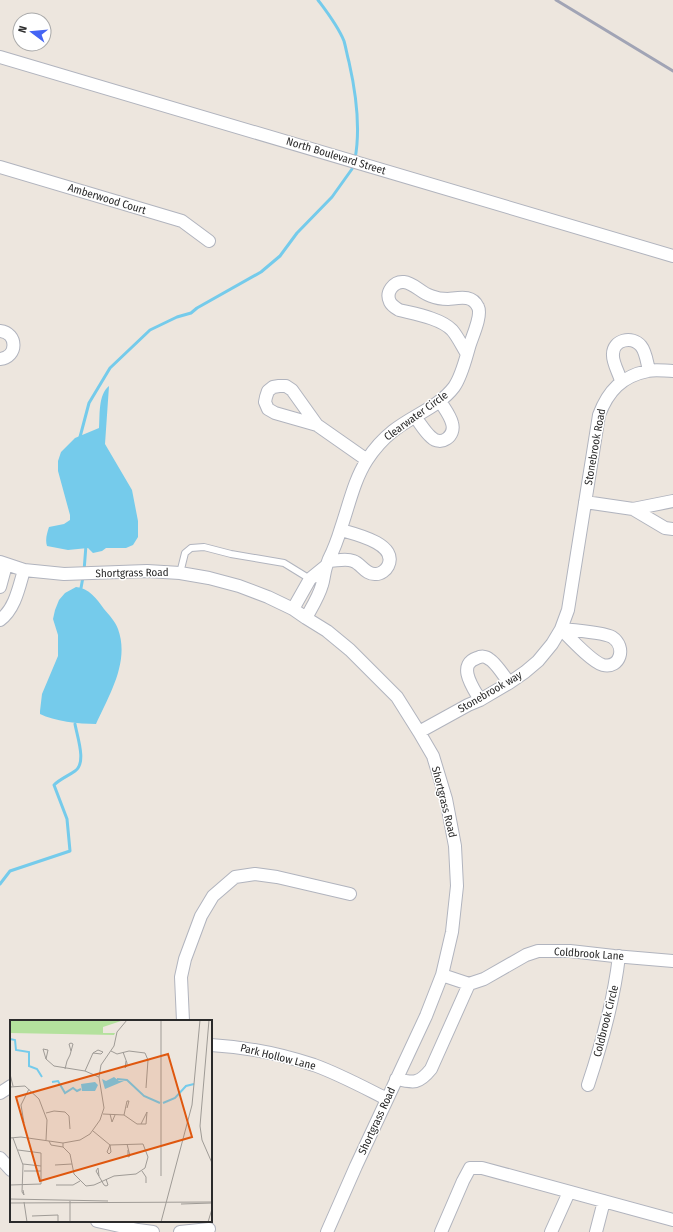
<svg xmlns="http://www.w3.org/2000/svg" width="673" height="1232" viewBox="0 0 673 1232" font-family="'Fira Sans Condensed',sans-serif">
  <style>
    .water { fill: #75cbeb }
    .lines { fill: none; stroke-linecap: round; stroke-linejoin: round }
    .stream { stroke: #75cbeb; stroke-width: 3 }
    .lane-casing { stroke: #b1b4be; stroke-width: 8 }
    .street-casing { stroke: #b1b4be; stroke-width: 14 }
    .lane { stroke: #fff; stroke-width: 6 }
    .street { stroke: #fff; stroke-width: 12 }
    .rail { stroke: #a1a4b5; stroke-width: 3 }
    .labels { text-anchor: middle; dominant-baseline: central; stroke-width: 3; stroke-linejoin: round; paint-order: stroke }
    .street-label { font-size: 11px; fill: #2b2b2b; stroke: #fff }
    .inset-river { fill: none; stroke: #75cbeb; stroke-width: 2 }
    .inset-road { fill: none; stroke: #9f9b96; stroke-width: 1 }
    .view { fill: #df570e; fill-opacity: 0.15; stroke: #df570e; stroke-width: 2 }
    .inset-edge { fill: none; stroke: #2b2b2b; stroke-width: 2 }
  </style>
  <rect width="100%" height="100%" fill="#ede6de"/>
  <path class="water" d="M109 386 105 444 132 490 138 521V537L133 545 126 548H106L102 551 93 553 88 548 68 550 47 546C45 540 47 533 49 527L64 524 70 520V515L58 471V461L61 452 75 438 99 428C100 415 98 395 109 386Z
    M76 587C89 588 97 599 104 609 109 615 115 621 118 629 130 662 109 695 96 724 79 724 54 721 40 714V711L42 694 58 656V635L53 619 55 610 59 600 65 593Z"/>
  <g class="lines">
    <path class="stream" d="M318 0C327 12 338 26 344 41 346 48 347 55 349 62 356 93 361 127 355 159
      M81 440 80 437 89 403 110 368 150 330 177 317 191 313 197 308 261 272 280 256 297 233 332 197 352 169 353 164
      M84 571 86 545
      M81 588 83 577
      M0 884 10 871 70 851 67 819 54 785C60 779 68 776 75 771 87 763 77 736 75 724"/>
    <defs>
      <path id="lane" d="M180 573 185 553 191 548 204 547 231 554 284 563 310 579"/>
      <path id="street" d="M0 57 673 256
        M0 167 182 221 209 241
        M0 331C18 333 18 357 0 359
        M621 381C619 373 612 362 613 354 613 340 632 335 641 346 646 352 647 363 649 370
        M415 417C420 423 425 432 431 437 441 447 456 436 452 423 450 415 444 408 440 401
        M317 425 292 390 286 386H279L273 387 268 391 266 397 265 402 268 409 275 413 317 425 367 460
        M585 502 633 509 673 501
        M633 509 665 528 673 529
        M329 561C336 561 346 558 353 561 362 564 365 575 376 574 381 574 386 570 388 566 399 544 355 534 341 530
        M0 562 24 570 64 574 147 571 180 573 209 578 239 586 268 597 293 609 306 618 327 631 350 650 397 697 419 732 433 756 446 799 455 846 457 886 452 932 442 975 426 1016 356 1166 327 1232
        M0 587 6 565
        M293 609 310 579 326 566
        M306 618C312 607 319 596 322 585 324 579 324 573 326 567 327 564 328 562 329 559 334 549 338 538 341 528 349 505 354 480 367 460 374 449 383 439 393 431 413 415 439 407 454 387 462 376 466 357 470 344 473 335 482 315 478 307 472 294 459 298 448 299 443 299 436 298 431 296 421 293 414 283 404 282 394 281 385 292 390 302 392 306 396 308 399 310 415 314 440 318 452 330 458 337 462 346 467 354
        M0 620C15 609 19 587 24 570
        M561 629C572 630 603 632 612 637 627 647 620 669 603 665 592 662 570 638 561 629Z
        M480 700C474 689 456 665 477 658 481 656 486 656 489 659 495 662 505 677 509 683
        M419 732 468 705 480 700 509 683 525 672 538 661 552 644 561 629 568 610 599 415C608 391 622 376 648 371 656 369 665 371 673 371
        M442 975 469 984 484 979 526 955 538 951H570L614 956 673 961
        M183 1021 181 977 185 959 201 916 213 896 235 877 255 874 277 877 350 894
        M211 1045C246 1047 281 1054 314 1065 339 1074 363 1087 387 1099
        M396 1079C414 1083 419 1084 431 1069L469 984
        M588 1085C602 1043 614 1000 619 956
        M0 1093 11 1086
        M0 1158 11 1170
        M97 1221 138 1230 153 1232
        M180 1232 209 1229
        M441 1232 463 1181 470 1168H482L673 1220
        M551 1232 569 1192
        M596 1232 604 1201"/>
    </defs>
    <use href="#lane" class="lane-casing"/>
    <use href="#street" class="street-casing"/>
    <use href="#lane" class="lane"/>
    <use href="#street" class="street"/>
    <path class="rail" d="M556 0 673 71"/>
  </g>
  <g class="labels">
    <g class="street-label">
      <text transform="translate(336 156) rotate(17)">North Boulevard Street</text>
      <text transform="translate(107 199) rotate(17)">Amberwood Court</text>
      <text transform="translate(416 416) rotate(-36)">Clearwater Circle</text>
      <text transform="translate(595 447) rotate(-80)">Stonebrook Road</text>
      <text transform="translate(132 573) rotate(-1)">Shortgrass Road</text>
      <text transform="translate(490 692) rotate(-30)">Stonebrook way</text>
      <text transform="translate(444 802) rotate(76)">Shortgrass Road</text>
      <text transform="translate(589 954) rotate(4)">Coldbrook Lane</text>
      <text transform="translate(606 1021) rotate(-76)">Coldbrook Circle</text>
      <text transform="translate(278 1057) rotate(14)">Park Hollow Lane</text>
      <text transform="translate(377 1121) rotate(-65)">Shortgrass Road</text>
    </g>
  </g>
  <g transform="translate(10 1020)">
    <rect width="202" height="202" fill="#ede6de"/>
    <path d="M0 0H114L93 7V13H105L104 15 0 13Z" fill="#b4e19d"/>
    <path d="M104 57 109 61H114L95 69 92 59 96 61ZM85 62 88 65 85 71H72L71 64Z" fill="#75cbeb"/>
    <path class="inset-river" d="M0 19 5 20 6 30 19 32V46L27 49 32 57M107 59 117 60 134 76 150 83M42 62 48 61 55 73 63 68 67 71 71 69M153 83 165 78 176 66 184 64"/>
    <path class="inset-road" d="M199 0 190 106 192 120 202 143M101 31 107 34 119 31 135 33 138 40 136 68M113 32 117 43V46L115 48 116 41M36 39 33 29 38 30 36 39 44 46 75 51 89 57M55 49 57 41 60 35 63 24 61 23 59 24 61 31M75 51 83 33 88 30 93 32 91 34 83 33M0 54 3 66M0 67 15 66 29 79 37 100 36 120M36 93 44 91 55 92 59 96 60 109M93 94 114 95 127 104H136L137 92 131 104M100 94 102 102 105 95M114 95 117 81H119L117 88M14 103 11 85 19 69M0 118 11 117 53 123 70 120 80 114 90 100 94 88 89 57 91 45 104 26 107 12 117 0M3 118 13 145 12 172 14 175 13 170M39 121 41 125 53 127M53 123V127L60 134 64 154 76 166 84 165 104 156 126 154 135 148 138 137 133 124 100 125 83 111M117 124 120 136 118 137V130M100 125 101 132 99 134 97 132ZM13 144 31 146M45 145 62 144M14 151H31M132 151 136 157V163M89 156 88 148 86 151 94 165 96 166 98 165 96 159M151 156V0M0 165 31 164V133L8 130M46 165H63L70 161M0 179 98 181M60 181V202M14 182 17 202M0 183 202 182M171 184 202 183M22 196 48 195V202M151 202 182 85 190 0M198 202 202 189"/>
    <path class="view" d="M158 34 182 117 30 161 6 77Z"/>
    <rect width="202" height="202" class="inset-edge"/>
  </g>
  <g transform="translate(32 32) rotate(286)"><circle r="19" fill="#ffffff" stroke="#aaaaaa"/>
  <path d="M0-3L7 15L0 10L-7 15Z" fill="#4464f4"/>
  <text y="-6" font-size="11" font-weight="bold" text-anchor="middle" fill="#2b2b2b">N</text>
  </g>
</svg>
